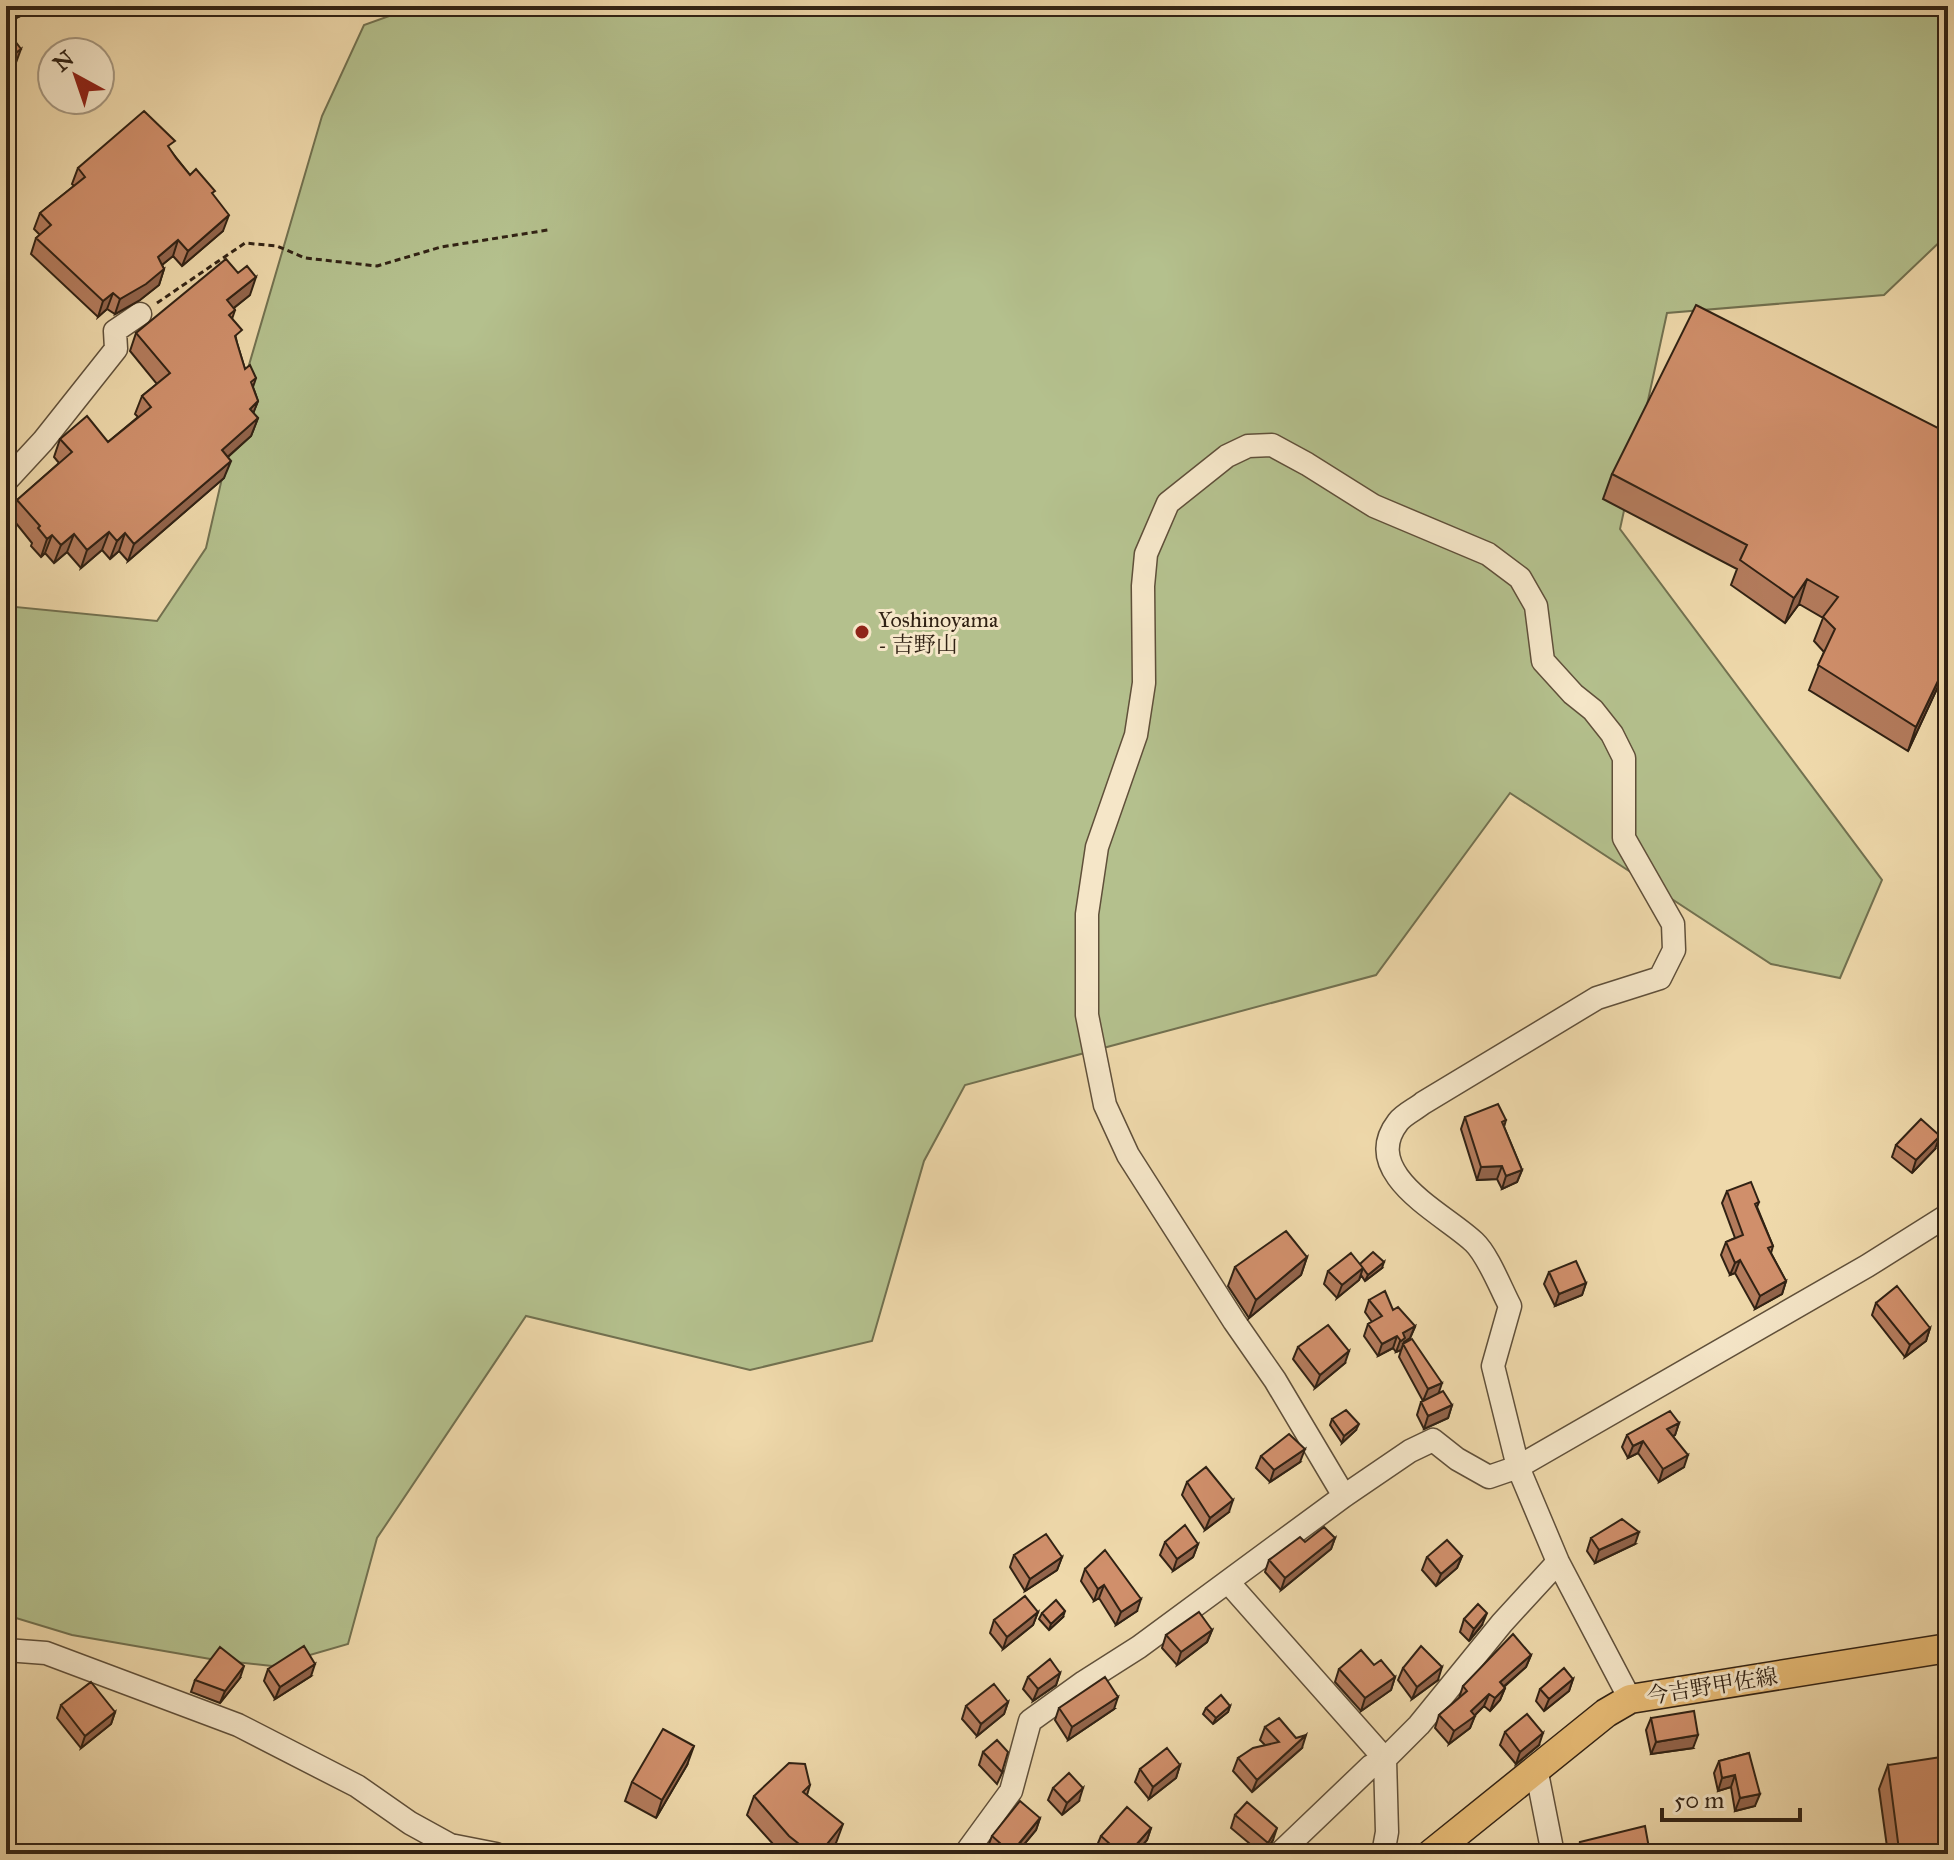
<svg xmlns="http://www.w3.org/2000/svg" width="1954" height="1860" viewBox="0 0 1954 1860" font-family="'IM FELL Great Primer','Noto Serif JP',serif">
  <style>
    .green { fill: #b4c08d; stroke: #727150; stroke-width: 2 }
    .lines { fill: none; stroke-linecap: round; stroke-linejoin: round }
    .minor-casing { stroke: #60503a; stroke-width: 25 }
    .major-casing { stroke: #312214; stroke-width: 31 }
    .path { stroke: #312214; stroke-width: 3; stroke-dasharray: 6 4; stroke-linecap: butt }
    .minor { stroke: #f5e6c8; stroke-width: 22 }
    .major { stroke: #e8bc76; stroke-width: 28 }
    .wall { fill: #b37b5c; stroke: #312214; stroke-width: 2 }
    .shaded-wall { fill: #92644b; stroke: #312214; stroke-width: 2 }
    .building { fill: #d08f6b; stroke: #312214; stroke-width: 2 }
    .poi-dot { fill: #8f2418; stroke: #f5e6c8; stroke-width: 3 }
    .labels { text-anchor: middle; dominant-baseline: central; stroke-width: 6; stroke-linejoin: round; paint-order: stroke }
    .poi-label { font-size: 22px; fill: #312214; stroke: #f5e6c8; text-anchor: start }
    .street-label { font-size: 22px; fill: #312214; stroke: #f5e6c8 }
  </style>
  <rect width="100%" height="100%" fill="#efd9ab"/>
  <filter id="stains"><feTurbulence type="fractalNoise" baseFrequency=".0025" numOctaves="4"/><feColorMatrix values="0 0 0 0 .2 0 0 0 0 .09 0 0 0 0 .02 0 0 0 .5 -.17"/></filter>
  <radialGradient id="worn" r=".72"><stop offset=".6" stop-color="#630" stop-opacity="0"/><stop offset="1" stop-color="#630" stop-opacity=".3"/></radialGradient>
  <path class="green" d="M417 6H1948V234L1884 295 1667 313 1620 529 1882 880 1840 978 1771 964 1510 793 1376 975 965 1085 924 1161 872 1341 750 1370 526 1316 377 1538 348 1644 272 1666 216 1660 72 1635 6 1615V606L157 621 206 548 244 382 322 116 364 25Z"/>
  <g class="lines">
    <defs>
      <path id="minor" d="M6 481 43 441 116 349 115 331 140 314
        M1344 1496 1275 1380 1234 1321 1128 1155 1105 1105 1087 1015V914L1097 847 1136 735 1144 683 1143 586 1146 554 1168 503 1227 456 1248 446 1272 445 1307 464 1374 506 1488 554 1520 578 1536 606 1543 661 1573 694 1593 710 1612 734 1624 758V838L1673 924 1674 950 1660 978 1597 998 1423 1103C1416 1109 1404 1114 1398 1122 1358 1174 1445 1214 1474 1242 1488 1255 1501 1289 1510 1306L1493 1366 1518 1467 1558 1562 1630 1699
        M1228 1582 1385 1759 1419 1725 1502 1623 1558 1562
        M6 1650 46 1653 238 1725 357 1786 410 1823 450 1845 496 1854
        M1536 1768 1553 1854
        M965 1854 1011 1791 1030 1721 1084 1682 1139 1647 1344 1496 1410 1451 1433 1440 1457 1459 1489 1477 1518 1467 1867 1266 1948 1215
        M1279 1854 1371 1766 1385 1759 1387 1832 1383 1854"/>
      <path id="major" d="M1431 1854 1606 1713 1630 1699 1948 1648"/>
    </defs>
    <use href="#minor" class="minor-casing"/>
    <use href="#major" class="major-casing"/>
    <path class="path" d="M157 303 245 243 277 246 305 258 377 266 441 247 548 230"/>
    <use href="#minor" class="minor"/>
    <use href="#major" class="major"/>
  </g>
  <path class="wall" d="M6 6H41L8 22 6 18Z
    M171 151 190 175 213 195 223 231 182 266 173 256 162 265 164 269 159 285 140 300 115 314 107 309 98 317 31 254 36 238 40 235 34 229 40 213 74 186 72 184 78 168Z
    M250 295 234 308 235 310 232 319 237 343 245 369 256 378 253 387 258 401 253 413 258 418 251 436 228 457 224 478 128 561 119 551 110 559 102 550 81 568 67 552 54 563 45 553 41 557 31 546 32 543 11 517 17 500 59 463 54 457 60 439 108 442 138 417 135 414 142 396 157 384 130 351 136 333Z
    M1948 433V665L1908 751 1809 690 1824 652 1814 641 1823 618 1799 604 1785 623 1731 585 1737 569 1603 499 1612 474Z
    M1465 1117 1506 1120 1504 1127 1522 1170 1517 1182 1502 1189 1497 1179 1477 1180 1461 1129Z
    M1896 1145 1935 1149 1912 1173 1892 1157Z
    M1727 1191 1759 1202 1757 1207 1773 1246 1771 1253 1786 1281 1782 1294 1755 1309 1735 1273 1730 1275 1721 1255 1726 1242 1735 1238 1722 1203Z
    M1307 1257 1301 1275 1249 1318 1228 1286 1235 1267Z
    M1360 1264 1382 1268 1365 1281 1361 1275 1359 1280 1337 1298 1324 1284 1328 1271Z
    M1549 1272 1586 1283 1582 1295 1555 1306 1544 1284Z
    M1369 1300 1393 1310 1415 1327 1410 1338 1404 1342 1401 1350 1396 1352 1393 1348 1378 1356 1364 1336 1368 1324 1372 1322 1365 1312Z
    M1876 1303 1930 1328 1926 1341 1905 1357 1872 1315Z
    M1403 1344 1438 1393 1452 1405 1448 1418 1424 1429 1417 1415 1421 1402 1423 1401 1399 1357Z
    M1298 1347 1345 1363 1315 1388 1293 1359Z
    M1332 1419 1356 1430 1342 1443 1330 1425Z
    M1679 1423 1675 1435 1673 1436 1684 1467 1659 1482 1638 1453 1628 1458 1622 1447 1627 1435Z
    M1261 1456 1300 1462 1270 1482 1256 1468Z
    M1187 1482 1229 1512 1205 1530 1182 1495Z
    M1335 1538 1331 1549 1281 1590 1265 1572 1269 1560 1305 1542Z
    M1591 1538 1635 1544 1595 1563 1587 1551Z
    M1165 1542 1198 1544 1193 1557 1173 1571 1160 1555Z
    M1014 1555 1062 1557 1057 1570 1025 1591 1010 1567Z
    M1462 1556 1457 1568 1436 1586 1422 1570 1427 1557Z
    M1085 1569 1137 1611 1116 1625 1099 1598 1094 1601 1081 1581Z
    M1038 1612 1033 1625 1003 1649 990 1633 994 1620Z
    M1042 1613 1063 1617 1049 1630 1039 1619Z
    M1464 1619 1482 1625 1469 1641 1460 1632Z
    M1212 1630 1207 1642 1177 1665 1162 1648 1166 1635Z
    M1531 1655 1526 1667 1504 1687 1505 1688 1500 1700 1490 1711 1484 1706 1475 1715 1470 1728 1449 1744 1435 1728 1439 1715 1459 1698 1463 1686Z
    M1374 1665 1395 1677 1391 1690 1361 1711 1335 1682 1339 1669Z
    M1403 1668 1438 1680 1412 1699 1398 1680Z
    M268 1669 311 1676 275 1699 264 1681Z
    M1060 1673 1056 1685 1033 1701 1023 1689 1028 1677Z
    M240 1678 220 1703 191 1692 195 1680Z
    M1573 1679 1569 1691 1544 1711 1536 1701 1540 1689Z
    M1008 1702 1004 1714 977 1736 962 1719 966 1706Z
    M61 1705 115 1712 111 1724 81 1748 57 1718Z
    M1230 1706 1228 1712 1213 1724 1203 1714 1206 1708Z
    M1059 1708 1114 1709 1068 1740 1055 1720Z
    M1651 1718 1693 1748 1651 1754 1646 1730Z
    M1265 1727 1302 1748 1252 1792 1233 1771 1238 1758 1265 1745 1260 1740Z
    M1505 1732 1539 1745 1516 1764 1500 1745Z
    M983 1752 1003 1771 997 1784 979 1765Z
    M1749 1753 1755 1806 1735 1811 1731 1787 1718 1791 1714 1773 1719 1761Z
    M687 1765 656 1818 625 1801 632 1782Z
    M1180 1765 1176 1778 1149 1799 1135 1782 1140 1769Z
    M1888 1765 1948 1854H1888L1879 1789Z
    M810 1785 807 1795 836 1843 827 1854H782L747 1815 754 1796Z
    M1053 1788 1079 1801 1062 1815 1048 1800Z
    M1235 1815 1273 1840 1265 1854H1262L1231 1828Z
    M1040 1818 1036 1830 1016 1854H994L987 1849 992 1836Z
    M1151 1828 1147 1840 1135 1854H1103L1096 1848 1101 1836Z
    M1580 1842 1649 1848 1647 1854H1576Z"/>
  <path class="shaded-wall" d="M21 6H41L8 22 13 10Z
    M21 49 14 68 6 73V60Z
    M229 215 223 231 182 266 188 251Z
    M178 240 173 256 152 273 158 257Z
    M164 269 159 285 140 300 115 314 120 299Z
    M256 277 250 295 221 318 227 300Z
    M113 293 107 309 98 317 103 301Z
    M258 401 251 419 250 409Z
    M258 418 251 436 215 468 222 450Z
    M231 461 224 478 128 561 134 544Z
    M109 532 102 550 81 568 87 550Z
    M125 533 119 551 110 559 117 541Z
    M74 534 67 552 54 563 61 545Z
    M52 535 45 553 41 557 47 539Z
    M1807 579 1799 604 1785 623 1794 598Z
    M1948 660V665L1908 751 1916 727Z
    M1940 1136 1935 1149 1912 1173 1916 1160Z
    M1502 1166 1497 1179 1477 1180 1481 1167Z
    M1522 1170 1517 1182 1502 1189 1506 1176Z
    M1307 1257 1301 1275 1249 1318 1256 1300Z
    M1740 1260 1735 1273 1730 1275 1735 1263Z
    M1384 1262 1382 1268 1365 1281 1368 1275Z
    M1363 1268 1359 1280 1337 1298 1342 1285Z
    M1786 1281 1782 1294 1755 1309 1760 1296Z
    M1586 1283 1582 1295 1555 1306 1559 1294Z
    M1415 1326 1410 1338 1404 1342 1401 1350 1396 1352 1403 1333Z
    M1930 1328 1926 1341 1905 1357 1910 1345Z
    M1397 1336 1393 1348 1378 1356 1382 1344Z
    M1349 1351 1345 1363 1315 1388 1320 1375Z
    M1442 1383 1438 1395 1423 1401 1428 1389Z
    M1452 1405 1448 1418 1424 1429 1428 1416Z
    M1679 1423 1675 1435 1663 1441 1667 1429Z
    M1359 1424 1356 1430 1342 1443 1344 1436Z
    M1643 1441 1638 1453 1628 1458 1633 1446Z
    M1305 1449 1300 1462 1270 1482 1274 1470Z
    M1688 1455 1684 1467 1659 1482 1663 1469Z
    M1233 1500 1229 1512 1205 1530 1210 1518Z
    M1639 1532 1635 1544 1595 1563 1599 1550Z
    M1335 1538 1331 1549 1281 1590 1285 1578Z
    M1198 1544 1193 1557 1173 1571 1177 1559Z
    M1462 1556 1457 1568 1436 1586 1441 1574Z
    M1062 1557 1057 1570 1025 1591 1030 1579Z
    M1104 1585 1099 1598 1094 1601 1098 1589Z
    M1141 1599 1137 1611 1116 1625 1121 1612Z
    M1065 1611 1063 1617 1049 1630 1051 1624Z
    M1038 1612 1033 1625 1003 1649 1007 1637Z
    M1487 1613 1482 1625 1469 1641 1474 1629Z
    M1212 1630 1207 1642 1177 1665 1181 1652Z
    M1531 1655 1526 1667 1495 1694 1500 1682Z
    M315 1664 311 1676 275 1699 280 1687Z
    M244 1666 240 1678 220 1703 225 1691Z
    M1442 1667 1438 1680 1412 1699 1417 1687Z
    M1060 1673 1056 1685 1033 1701 1038 1689Z
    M1395 1677 1391 1690 1361 1711 1365 1698Z
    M1573 1679 1569 1691 1544 1711 1549 1699Z
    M1505 1688 1500 1700 1490 1711 1495 1698Z
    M1489 1694 1484 1706 1472 1718 1475 1716 1470 1728 1449 1744 1454 1731 1471 1711Z
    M1118 1697 1114 1709 1068 1740 1072 1727Z
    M1008 1702 1004 1714 977 1736 981 1724Z
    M1230 1706 1228 1712 1213 1724 1216 1718Z
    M115 1712 111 1724 81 1748 85 1736Z
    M1543 1733 1539 1745 1516 1764 1520 1752Z
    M1306 1735 1302 1748 1252 1792 1257 1780Z
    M1698 1735 1693 1748 1651 1754 1656 1742Z
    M694 1746 687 1765 656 1818 662 1800Z
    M1180 1765 1176 1778 1149 1799 1153 1787Z
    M1735 1775 1731 1787 1718 1791 1722 1778Z
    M1083 1788 1079 1801 1062 1815 1067 1803Z
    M1760 1794 1755 1806 1735 1811 1740 1798Z
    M1040 1818 1036 1830 1016 1854H1011Z
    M843 1824 836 1843 827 1854H819Z
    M1151 1828 1147 1840 1135 1854H1128Z
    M1277 1828 1273 1840 1264 1854 1268 1843Z
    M1649 1848 1647 1854H1621Z
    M1907 1848 1905 1854H1898L1899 1850Z"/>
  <path class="building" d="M6 29 21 49 6 60Z
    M144 111 175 141 168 146 176 158 190 175 196 169 215 191 212 193 229 215 188 251 178 240 158 257 164 269 146 284 120 299 113 293 103 301 36 238 51 225 40 213 85 177 78 168Z
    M226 259 238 273 247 266 256 277 227 300 235 310 229 315 242 330 235 336 245 369 250 365 256 378 251 382 258 401 250 409 258 418 222 450 231 461 134 544 125 533 117 541 109 532 87 550 74 534 61 545 52 535 47 539 38 528 40 526 17 500 72 452 60 439 87 416 108 442 151 407 142 396 170 373 136 333Z
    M1696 305 1948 433V660L1916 727 1818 665 1835 629 1823 617 1838 597 1807 579 1794 598 1740 560 1747 545 1612 474Z
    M1498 1104 1506 1120 1502 1122 1522 1170 1506 1176 1502 1166 1481 1167 1465 1117Z
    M1921 1119 1940 1136 1916 1160 1896 1145Z
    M1751 1182 1759 1202 1755 1204 1773 1246 1768 1248 1786 1281 1760 1296 1740 1260 1735 1263 1726 1242 1743 1235 1727 1191Z
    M1286 1231 1307 1257 1256 1300 1235 1267Z
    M1373 1252 1384 1262 1368 1275 1360 1264Z
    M1351 1253 1363 1268 1342 1285 1328 1271Z
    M1576 1261 1586 1283 1559 1294 1549 1272Z
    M1897 1286 1930 1328 1910 1345 1876 1303Z
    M1385 1291 1393 1310 1398 1307 1415 1326 1403 1333 1405 1338 1401 1341 1397 1336 1382 1344 1368 1324 1382 1316 1369 1300Z
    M1328 1325 1349 1351 1320 1375 1298 1347Z
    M1412 1339 1442 1383 1428 1389 1403 1344Z
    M1443 1391 1452 1405 1428 1416 1421 1402Z
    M1346 1410 1359 1424 1344 1436 1332 1419Z
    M1670 1411 1679 1423 1667 1429 1688 1455 1663 1469 1643 1441 1633 1446 1627 1435Z
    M1289 1434 1305 1449 1274 1470 1261 1456Z
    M1206 1467 1233 1500 1210 1518 1187 1482Z
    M1622 1519 1639 1532 1599 1550 1591 1538Z
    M1185 1525 1198 1544 1177 1559 1165 1542Z
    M1324 1527 1335 1538 1285 1578 1269 1560 1300 1537 1305 1542Z
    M1046 1534 1062 1557 1030 1579 1014 1555Z
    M1447 1540 1462 1556 1441 1574 1427 1557Z
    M1105 1550 1141 1599 1121 1612 1104 1585 1098 1589 1085 1569Z
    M1025 1596 1038 1612 1007 1637 994 1620Z
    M1056 1600 1065 1611 1051 1624 1042 1613Z
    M1478 1604 1487 1613 1474 1629 1464 1619Z
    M1199 1612 1212 1630 1181 1652 1166 1635Z
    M1513 1634 1531 1655 1500 1682 1505 1688 1495 1698 1489 1694 1471 1711 1475 1716 1454 1731 1439 1715 1467 1691 1463 1686Z
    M304 1646 315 1664 280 1687 268 1669Z
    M1421 1646 1442 1667 1417 1687 1403 1668Z
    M220 1647 244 1666 225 1691 195 1680Z
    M1361 1650 1374 1665 1381 1660 1395 1677 1365 1698 1339 1669Z
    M1050 1659 1060 1673 1038 1689 1028 1677Z
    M1564 1668 1573 1679 1549 1699 1540 1689Z
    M1105 1677 1118 1697 1072 1727 1059 1708Z
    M91 1682 115 1712 85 1736 61 1705Z
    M994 1684 1008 1702 981 1724 966 1706Z
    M1221 1695 1230 1706 1216 1718 1206 1708Z
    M1694 1711 1698 1735 1656 1742 1651 1718Z
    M1527 1714 1543 1733 1520 1752 1505 1732Z
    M1279 1718 1296 1738 1306 1735 1257 1780 1238 1758 1253 1748 1279 1742 1265 1727Z
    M663 1729 694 1746 662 1800 632 1782Z
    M997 1740 1008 1752 1002 1772 983 1752Z
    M1167 1748 1180 1765 1153 1787 1140 1769Z
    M1749 1753 1760 1794 1740 1798 1735 1775 1722 1778 1719 1761Z
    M1948 1756V1851L1931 1854H1909L1907 1848 1899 1850 1888 1765Z
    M789 1763 805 1764 810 1785 803 1792 843 1824 819 1854H799L804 1848 789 1836 754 1796Z
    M1069 1773 1083 1788 1067 1803 1053 1788Z
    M1020 1801 1040 1818 1011 1853 992 1836Z
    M1247 1802 1277 1828 1268 1843 1235 1815Z
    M1127 1807 1151 1828 1128 1854H1121L1101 1836Z
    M1645 1826 1649 1848 1621 1854H1583L1580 1842Z"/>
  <circle class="poi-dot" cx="862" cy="632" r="8"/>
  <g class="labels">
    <g class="poi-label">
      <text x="878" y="619">Yoshinoyama<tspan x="878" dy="25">- 吉野山</tspan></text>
    </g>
    <g class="street-label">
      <text transform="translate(1712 1686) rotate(-9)">今吉野甲佐線</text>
    </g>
  </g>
  <rect width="1954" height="1860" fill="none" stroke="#efd9ab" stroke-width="32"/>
  <rect x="8" y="8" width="1938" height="1844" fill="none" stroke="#312214" stroke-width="4"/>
  <rect x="16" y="16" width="1922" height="1828" fill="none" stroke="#312214" stroke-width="2"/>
  <g transform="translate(76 76) rotate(320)"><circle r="38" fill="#f5e6c8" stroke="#a79880" stroke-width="2"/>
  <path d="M0-6L14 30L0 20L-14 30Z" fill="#8f2418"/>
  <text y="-12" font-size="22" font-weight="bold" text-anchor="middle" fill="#312214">N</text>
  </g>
  <path d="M1662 1808v12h138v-12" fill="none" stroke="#312214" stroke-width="4"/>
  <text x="1674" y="1808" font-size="24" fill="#312214" stroke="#f5e6c8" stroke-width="6" paint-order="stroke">50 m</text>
  <rect width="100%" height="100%" filter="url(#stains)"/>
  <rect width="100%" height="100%" fill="url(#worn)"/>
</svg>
